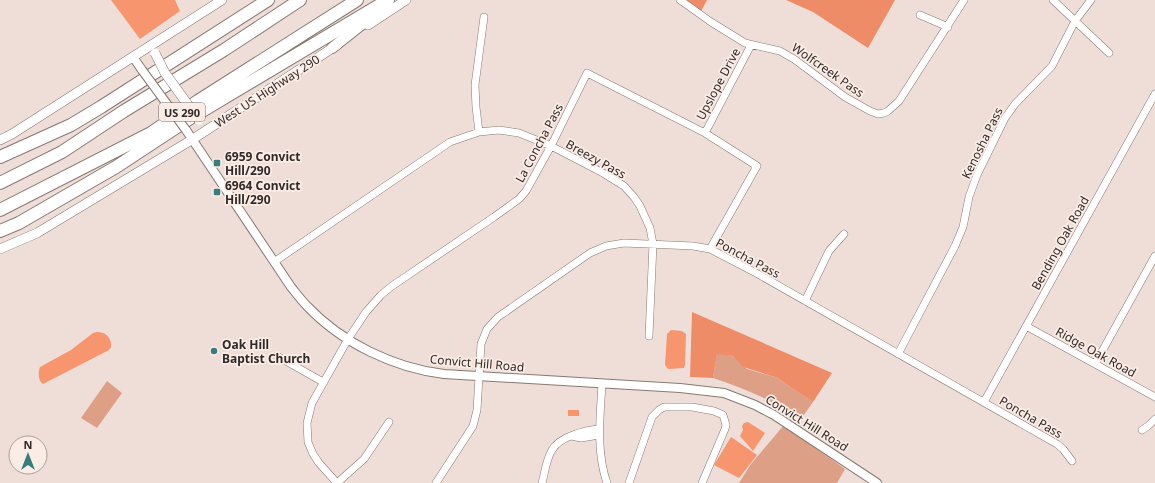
<svg xmlns="http://www.w3.org/2000/svg" width="1155" height="483" viewBox="0 0 1155 483" font-family="'Noto Sans',sans-serif">
  <style>
    .green { fill: #de9f87 }
    .forest { fill: #ed8c67 }
    .water { fill: #f7956f }
    .lines { fill: none; stroke-linecap: round; stroke-linejoin: round }
    .minor-casing { stroke: #877973; stroke-width: 8 }
    .tertiary-casing { stroke: #877973; stroke-width: 10 }
    .secondary-casing { stroke: #877973; stroke-width: 10 }
    .primary-casing { stroke: #877973; stroke-width: 12 }
    .motorway-casing { stroke: #877973; stroke-width: 14 }
    .minor { stroke: #fff; stroke-width: 7 }
    .tertiary { stroke: #fff; stroke-width: 8 }
    .secondary { stroke: #fff; stroke-width: 9 }
    .primary { stroke: #fff; stroke-width: 10 }
    .motorway { stroke: #fff; stroke-width: 12 }
    .tertiary-bridge-casing { stroke: #877973; stroke-width: 10; stroke-linecap: butt }
    .secondary-bridge-casing { stroke: #877973; stroke-width: 10; stroke-linecap: butt }
    .tertiary-bridge { stroke: #fff; stroke-width: 8 }
    .secondary-bridge { stroke: #fff; stroke-width: 9 }
    .poi-dot { fill: #357e7b; stroke: #fcece6; stroke-width: 1.5 }
    .labels { text-anchor: middle; dominant-baseline: central; stroke-width: 3.5; stroke-linejoin: round; paint-order: stroke }
    .shield { fill: #fcece6; stroke: #6d6461; stroke-width: 1 }
    .shield-label { font-size: 11px; font-weight: bold; fill: #302a28 }
    .street-label { font-size: 12px; fill: #302a28; stroke: #fcece6 }
    .poi-label { font-size: 12px; font-weight: bold; fill: #302a28; stroke: #fcece6; text-anchor: start }
  </style>
  <rect width="100%" height="100%" fill="#efded8"/>
  <path class="green" d="M717 353 733 356 747 369 778 378 790 387 813 402 801 419C774 401 744 388 713 378Z
    M107 381 122 393 97 428 81 418Z
    M784 425 845 469 837 483H739L751 464Z"/>
  <path class="forest" d="M686 0H707L701 11Z
    M786 0H895L868 48 813 12Z
    M692 312 832 373 813 402 790 387 778 378 743 367 733 356 717 354 713 378 690 377Z"/>
  <path class="water" d="M111 0H175L180 11 140 39Z
    M671 330 682 331 686 334 685 365 684 368 668 369 665 365 667 334Z
    M97 332C105 332 112 337 111 347L109 350 43 384C38 381 38 372 40 367L71 350 93 333Z
    M568 410H579V416H568Z
    M748 422 765 433 753 451 740 436 743 430 742 426 744 423Z
    M731 437 757 455 739 478 714 465Z"/>
  <g class="lines">
    <defs>
      <path id="minor" d="M680 0 711 22 745 43 780 51 794 59 845 97 870 111 878 114 884 113 888 111 899 101 964 0
        M1053 0 1109 53
        M920 15 948 27
        M479 132 476 107 475 85 484 17
        M705 133 751 45
        M274 262 450 142 479 132 499 130 519 133 551 146 603 173 624 186 634 197 640 206 650 228 653 244 649 336
        M805 301 829 251 844 234
        M1026 326 1155 397
        M898 354 955 246 963 227 969 197 977 175 1005 118 1015 104 1052 66 1075 21 1091 0
        M277 356 323 382
        M1095 364 1155 256
        M602 384C600 418 596 451 607 483
        M984 402 1155 94
        M389 422 364 459 337 483 319 463 313 454 308 442 307 423 312 403 348 339 366 312 381 295 392 286 494 217 519 199 526 191 551 146 587 73 705 133 757 166 710 249
        M1142 430 1148 426 1155 419
        M571 436 581 438 599 435
        M436 483 473 426 477 410 481 344 487 329 498 317 590 253 606 246 624 243 693 246 710 249 758 274 1057 444 1063 449 1072 461
        M542 483C545 472 546 460 552 450 559 437 585 430 599 429
        M629 483 652 417 659 410 664 407H692L714 411 723 415 726 425 725 429 702 483"/>
      <path id="tertiary" d="M133 57 142 70
        M186 130 291 287C296 293 301 300 307 306 342 343 394 368 444 374L680 388 724 393 755 405 774 415 877 483"/>
      <path id="secondary" d="M368 25 406 0
        M0 140 12 134 222 0
        M0 249 37 233 193 139 337 45"/>
      <path id="primary" d="M332 48 380 10"/>
      <path id="motorway" d="M0 157 71 125 101 107 268 0
        M0 183 62 152 124 111 224 50 300 0
        M0 210 151 133 198 101 357 0
        M0 231 19 223 116 167 192 117 388 0"/>
    </defs>
    <use href="#minor" class="minor-casing"/>
    <use href="#tertiary" class="tertiary-casing"/>
    <use href="#secondary" class="secondary-casing"/>
    <use href="#primary" class="primary-casing"/>
    <use href="#motorway" class="motorway-casing"/>
    <use href="#minor" class="minor"/>
    <use href="#tertiary" class="tertiary"/>
    <use href="#secondary" class="secondary"/>
    <use href="#primary" class="primary"/>
    <use href="#motorway" class="motorway"/>
    <defs>
      <path id="tertiary-bridge" d="M142 70 186 130"/>
      <path id="secondary-bridge" d="M155 53 165 73 199 120"/>
    </defs>
    <use href="#tertiary-bridge" class="tertiary-bridge-casing"/>
    <use href="#secondary-bridge" class="secondary-bridge-casing"/>
    <use href="#tertiary-bridge" class="tertiary-bridge"/>
    <use href="#secondary-bridge" class="secondary-bridge"/>
  </g>
  <g class="poi-dot">
    <rect x="213" y="159" width="8" height="8" rx="2"/>
    <rect x="213" y="188" width="8" height="8" rx="2"/>
    <circle cx="214" cy="351" r="4"/>
  </g>
  <g class="labels">
    <rect class="shield" x="159" y="103" width="46" height="18" rx="3"/>
    <g class="shield-label">
      <text x="182" y="112">US 290</text>
    </g>
    <g class="street-label">
      <text transform="translate(828 70) rotate(35)">Wolfcreek Pass</text>
      <text transform="translate(718 84) rotate(-62)">Upslope Drive</text>
      <text transform="translate(267 91) rotate(-33)">West US Highway 290</text>
      <text transform="translate(539 143) rotate(-62)">La Concha Pass</text>
      <text transform="translate(982 143) rotate(-64)">Kenosha Pass</text>
      <text transform="translate(596 159) rotate(29)">Breezy Pass</text>
      <text transform="translate(1060 243) rotate(-61)">Bending Oak Road</text>
      <text transform="translate(748 258) rotate(28)">Poncha Pass</text>
      <text transform="translate(1096 352) rotate(29)">Ridge Oak Road</text>
      <text transform="translate(477 363) rotate(5)">Convict Hill Road</text>
      <text transform="translate(1031 417) rotate(30)">Poncha Pass</text>
      <text transform="translate(807 423) rotate(32)">Convict Hill Road</text>
    </g>
    <g class="poi-label">
      <text x="225" y="156">6959 Convict<tspan x="225" dy="14">Hill/290</tspan></text>
      <text x="225" y="185">6964 Convict<tspan x="225" dy="14">Hill/290</tspan></text>
      <text x="222" y="344">Oak Hill<tspan x="222" dy="14">Baptist Church</tspan></text>
    </g>
  </g>
  <g transform="translate(28 455)"><circle r="19" fill="#fcece6" stroke="#aa9e9a"/>
  <path d="M0-3L7 15L0 10L-7 15Z" fill="#357e7b"/>
  <text y="-6" font-size="11" font-weight="bold" text-anchor="middle" fill="#302a28">N</text>
  </g>
</svg>
